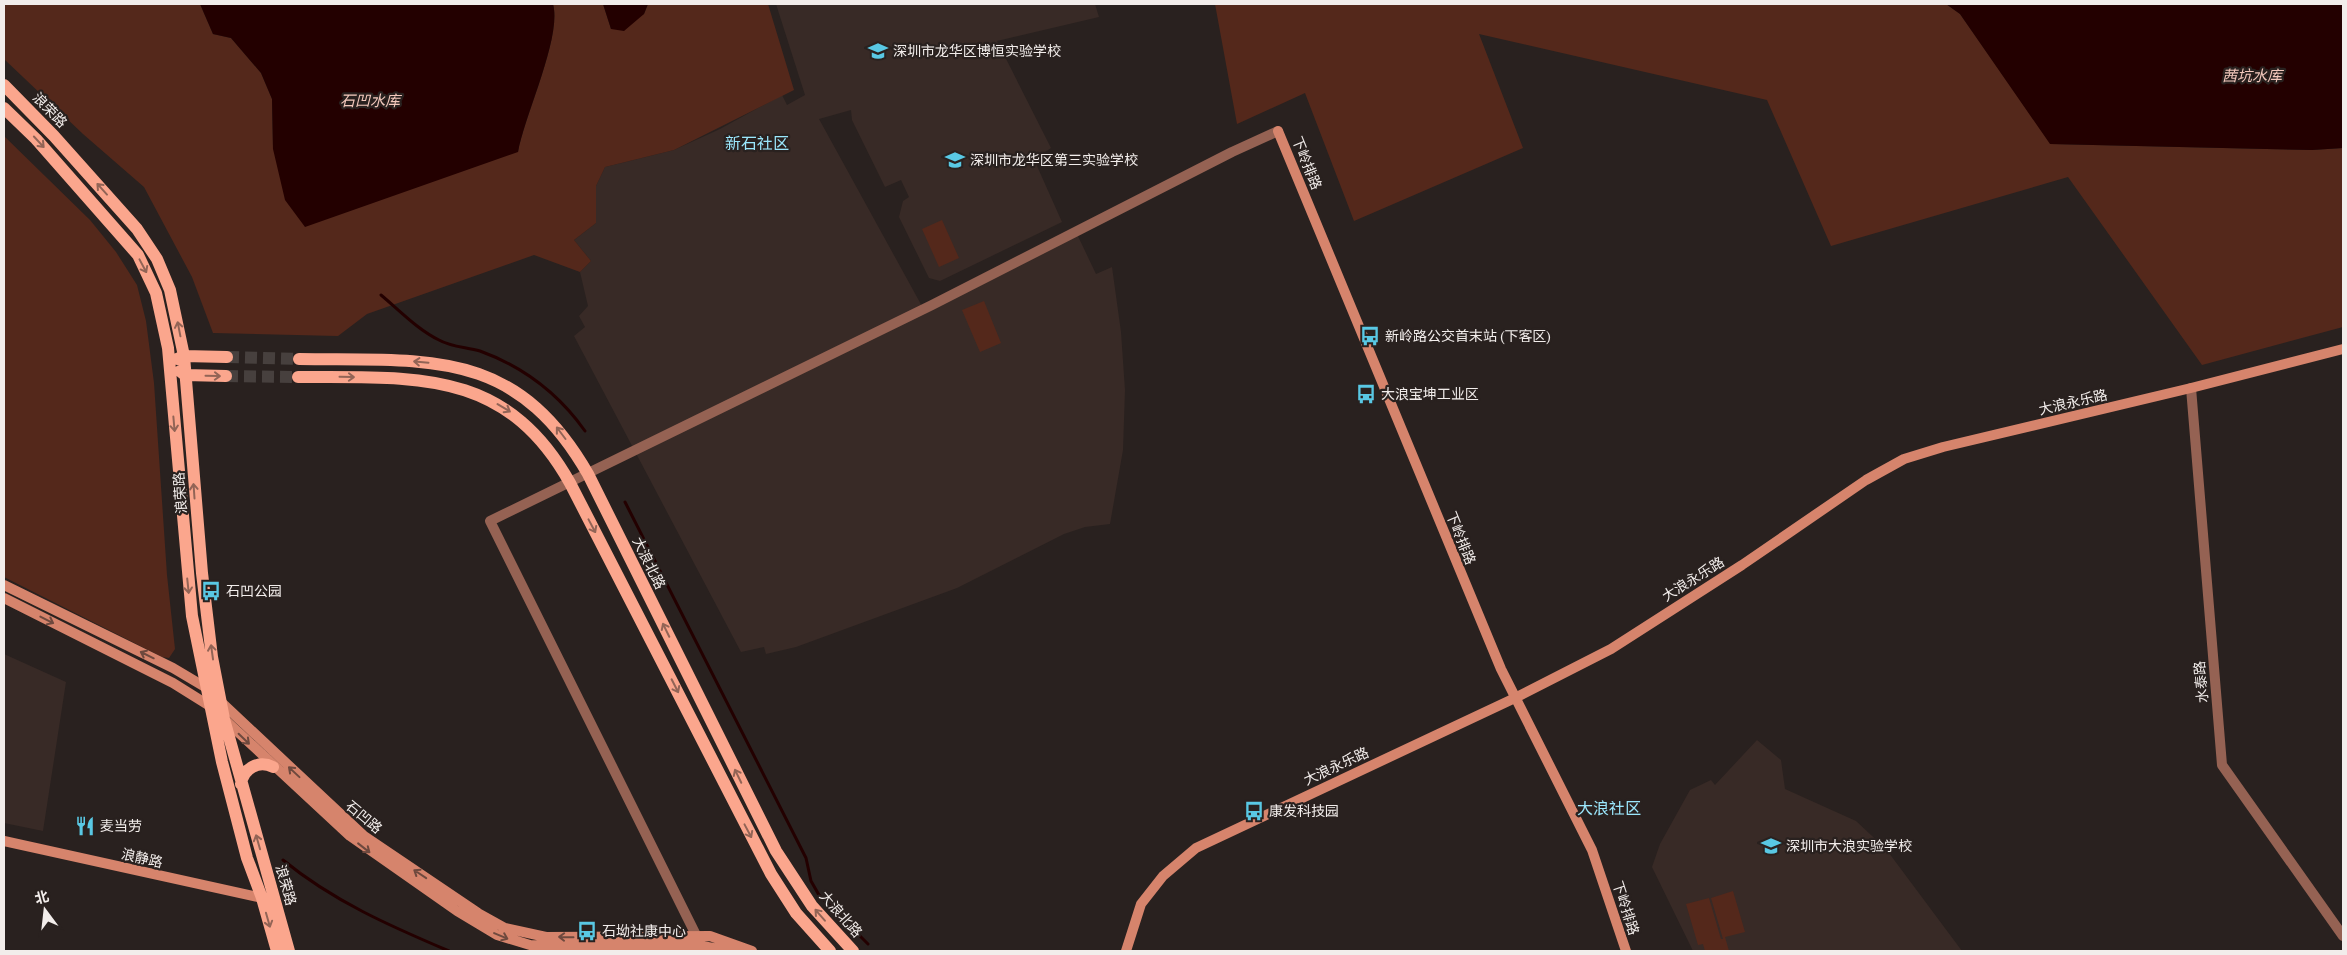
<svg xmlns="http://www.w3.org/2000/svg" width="2347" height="955" viewBox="0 0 2347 955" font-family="'Crimson Pro','Noto Sans SC',serif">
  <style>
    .built { fill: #382a26 }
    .green { fill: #54281b }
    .water { fill: #230000 }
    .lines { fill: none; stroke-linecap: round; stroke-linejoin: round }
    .stream { stroke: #230000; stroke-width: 3 }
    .primary-tunnel { stroke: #47403e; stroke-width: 12; stroke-dasharray: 12 6; stroke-linecap: butt }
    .street { stroke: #956253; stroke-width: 10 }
    .secondary { stroke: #d6846c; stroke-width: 10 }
    .primary { stroke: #fba68d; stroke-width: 12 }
    .oneway { stroke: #926456 }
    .oneway2 { stroke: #6e493e }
    .labels { text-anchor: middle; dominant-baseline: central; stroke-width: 4.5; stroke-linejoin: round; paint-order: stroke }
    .poi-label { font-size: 14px; fill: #f2edeb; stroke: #29211f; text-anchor: start }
    .street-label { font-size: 14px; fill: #f2edeb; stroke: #29211f }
    .water-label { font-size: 15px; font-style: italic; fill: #f3c8bc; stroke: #29211f }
    .quarter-label { font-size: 16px; fill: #9be7fc; stroke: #29211f }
  </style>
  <rect width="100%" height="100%" fill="#29211f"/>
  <path class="built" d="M776 4H1095L1099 17 997 41 1051 148 1042 154 1037 166 1062 222 940 281 929 278 899 217 903 201 909 197 901 180 885 187 852 120 851 110 819 119 923 308 1076 232 1096 274 1112 267 1121 332 1125 390 1123 450 1110 524 1085 527 1064 534 957 588 796 647 766 654 764 647 741 652 574 336 585 327 579 316 588 306 580 272 591 261 574 240 596 223V186L605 167 674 150 720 129 782 95 787 105 805 95Z
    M4 654 66 682 43 831 4 823Z
    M1757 740 1781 760 1785 789 1856 821 1886 849 1962 951H1693L1652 867 1660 844 1690 790 1711 780 1715 785Z"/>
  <path class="green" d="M4 4H200L213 34 231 38 261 73 272 99 273 149 518 152C525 114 562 37 553 4H603L611 29 644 14 648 4H768L794 90 674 150 605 167 596 186V223L574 240 591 261 580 272 534 255 367 314 338 336 213 333 192 277 144 187 83 134 4 59Z
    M1215 4H1946L1960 14 2051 144 2312 150 2343 148V327L2202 365 2068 177 1831 246 1767 100 1479 34 1523 148 1354 221 1305 93 1237 124Z
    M4 136 90 220 116 252 137 285 146 321 154 383 167 575 175 649 169 658 162 657 4 577Z
    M942 220 959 258 939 267 922 229Z
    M984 301 1001 343 980 352 962 310Z
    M1733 891 1745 932 1725 937 1729 951H1705L1703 944 1698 945 1686 904 1709 898 1721 939H1723L1711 898Z"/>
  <path class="water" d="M200 4H553C562 37 525 114 518 152L305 227 285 200 273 149 272 99 261 73 231 38 213 34Z
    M603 4H648L644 14 624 31 611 29Z
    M1946 4H2343V148L2312 150 2050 144 1960 14Z"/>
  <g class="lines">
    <path class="stream" d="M381 295C399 310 418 330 439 340 451 347 466 347 480 351 524 367 558 393 585 431
      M625 502 806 858 811 881 819 895 868 944
      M283 860C333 901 390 926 449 951"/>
    <path class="primary-tunnel" d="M227 357 299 359
      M226 376 298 377"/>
    <path class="street" d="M2191 388 2222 765 2343 936
      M700 943 490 521 932 305 1232 152 1278 131"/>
    <path class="secondary" d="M1278 131 1501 669 1592 850 1626 951
      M4 585 173 668 205 687 364 836 478 913 505 928 546 937 710 936 752 951
      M4 598 173 683 213 708
      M225 720 350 836 457 911 497 935 530 945 702 946 730 951
      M4 841 267 899
      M1126 951 1141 904 1163 876 1196 848 1515 698 1611 649 1742 565 1866 480 1904 459 1943 447 2191 388 2343 349"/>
    <path class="primary" d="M4 85 54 136 137 229 157 259 170 290 184 356 202 573 212 657 224 719 289 951
      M4 108 36 139 138 255 156 293 168 348 192 616 222 762 247 858 262 898 277 951
      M177 359 184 356 227 357
      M299 359C428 361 515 347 588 474L776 851 812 906 853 951
      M180 371 185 375 226 376
      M298 377C414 378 505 367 570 483L771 874 796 913 830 951
      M241 784C243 768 259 760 273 767"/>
  </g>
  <defs><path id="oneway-shaft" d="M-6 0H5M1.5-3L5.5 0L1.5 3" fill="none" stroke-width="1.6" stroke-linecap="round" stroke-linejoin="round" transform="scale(1.25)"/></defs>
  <g class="oneway">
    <use href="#oneway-shaft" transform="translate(39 142) rotate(47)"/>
    <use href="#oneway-shaft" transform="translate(102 189) rotate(-132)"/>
    <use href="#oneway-shaft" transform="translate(143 266) rotate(62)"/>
    <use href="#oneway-shaft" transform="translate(179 329) rotate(-101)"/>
    <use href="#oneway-shaft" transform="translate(421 362) rotate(-175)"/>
    <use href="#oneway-shaft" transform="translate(213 376) rotate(1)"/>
    <use href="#oneway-shaft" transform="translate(347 377) rotate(1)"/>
    <use href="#oneway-shaft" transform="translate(504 408) rotate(31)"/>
    <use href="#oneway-shaft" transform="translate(174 424) rotate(85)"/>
    <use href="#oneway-shaft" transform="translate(561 433) rotate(-127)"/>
    <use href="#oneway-shaft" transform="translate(194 491) rotate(-94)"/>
    <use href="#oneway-shaft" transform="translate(592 526) rotate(62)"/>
    <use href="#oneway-shaft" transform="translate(188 586) rotate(84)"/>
    <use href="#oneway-shaft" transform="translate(666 630) rotate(-116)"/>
    <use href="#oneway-shaft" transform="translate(212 652) rotate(-98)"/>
    <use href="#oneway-shaft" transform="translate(675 686) rotate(63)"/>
    <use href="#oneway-shaft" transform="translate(738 776) rotate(-116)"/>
    <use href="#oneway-shaft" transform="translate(748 831) rotate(62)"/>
    <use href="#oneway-shaft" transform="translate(258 842) rotate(-106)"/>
    <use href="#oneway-shaft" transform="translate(820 915) rotate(-131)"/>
    <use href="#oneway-shaft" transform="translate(268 920) rotate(74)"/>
  </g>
  <g class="oneway2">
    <use href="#oneway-shaft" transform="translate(47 620) rotate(27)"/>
    <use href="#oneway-shaft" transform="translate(147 655) rotate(-154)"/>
    <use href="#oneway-shaft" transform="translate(244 739) rotate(44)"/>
    <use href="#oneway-shaft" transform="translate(294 772) rotate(-137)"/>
    <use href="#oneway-shaft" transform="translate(364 848) rotate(38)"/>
    <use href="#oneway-shaft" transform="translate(420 874) rotate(-146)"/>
    <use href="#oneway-shaft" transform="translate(501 936) rotate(23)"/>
    <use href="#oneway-shaft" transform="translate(566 937) rotate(-179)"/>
  </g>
  <defs>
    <symbol id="school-bare" viewBox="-9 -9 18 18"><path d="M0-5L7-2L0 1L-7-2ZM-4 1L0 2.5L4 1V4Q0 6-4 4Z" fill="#59c8e4" stroke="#29211f" stroke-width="2.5" paint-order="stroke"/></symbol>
    <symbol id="bus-bare" viewBox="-9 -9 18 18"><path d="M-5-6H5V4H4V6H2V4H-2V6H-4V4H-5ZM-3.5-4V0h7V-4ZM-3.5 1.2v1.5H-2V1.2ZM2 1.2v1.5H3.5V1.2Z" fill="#59c8e4" stroke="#29211f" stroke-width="2.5" paint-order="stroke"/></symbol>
    <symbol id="restaurant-bare" viewBox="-9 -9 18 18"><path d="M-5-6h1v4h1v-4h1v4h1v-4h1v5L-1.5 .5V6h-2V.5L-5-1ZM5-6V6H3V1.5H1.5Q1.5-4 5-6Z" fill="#59c8e4" stroke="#29211f" stroke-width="2.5" paint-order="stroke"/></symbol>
  </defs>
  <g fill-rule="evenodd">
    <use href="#school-bare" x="864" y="37" width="28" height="28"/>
    <use href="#school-bare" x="941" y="146" width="28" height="28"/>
    <use href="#bus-bare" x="1356" y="322" width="28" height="28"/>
    <use href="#bus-bare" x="1352" y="380" width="28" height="28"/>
    <use href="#bus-bare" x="197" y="577" width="28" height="28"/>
    <use href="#bus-bare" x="1240" y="797" width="28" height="28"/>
    <use href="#restaurant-bare" x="71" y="812" width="28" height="28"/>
    <use href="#school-bare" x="1757" y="832" width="28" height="28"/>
    <use href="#bus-bare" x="573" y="917" width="28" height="28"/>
  </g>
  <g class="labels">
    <g class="poi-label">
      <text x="893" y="51">深圳市龙华区博恒实验学校</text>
      <text x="970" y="160">深圳市龙华区第三实验学校</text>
      <text x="1385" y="336">新岭路公交首末站 (下客区)</text>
      <text x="1381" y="394">大浪宝坤工业区</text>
      <text x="226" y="591">石凹公园</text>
      <text x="1269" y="811">康发科技园</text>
      <text x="100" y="826">麦当劳</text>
      <text x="1786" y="846">深圳市大浪实验学校</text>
      <text x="602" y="931">石坳社康中心</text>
    </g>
    <g class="street-label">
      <text transform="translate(50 110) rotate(46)">浪荣路</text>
      <text transform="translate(1307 163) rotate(68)">下岭排路</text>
      <text transform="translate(2073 402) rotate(-13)">大浪永乐路</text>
      <text transform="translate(180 493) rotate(-94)">浪荣路</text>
      <text transform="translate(1461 538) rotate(68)">下岭排路</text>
      <text transform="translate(649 563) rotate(64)">大浪北路</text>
      <text transform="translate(1693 579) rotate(-32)">大浪永乐路</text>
      <text transform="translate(2201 682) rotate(-95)">水泰路</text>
      <text transform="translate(1336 766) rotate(-25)">大浪永乐路</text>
      <text transform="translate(364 817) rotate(40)">石凹路</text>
      <text transform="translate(142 858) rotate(13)">浪静路</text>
      <text transform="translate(286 885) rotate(74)">浪荣路</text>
      <text transform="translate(1626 908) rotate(72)">下岭排路</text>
      <text transform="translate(841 914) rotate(49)">大浪北路</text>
    </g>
    <g class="water-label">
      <text x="2252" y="76">茜坑水库</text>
      <text x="370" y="101">石凹水库</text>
    </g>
    <g class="quarter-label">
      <text x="757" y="143">新石社区</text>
      <text x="1609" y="808">大浪社区</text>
    </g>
  </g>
  <rect width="2347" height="955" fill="none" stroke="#f2edeb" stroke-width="10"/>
  <g transform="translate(45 910) rotate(345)" stroke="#29211f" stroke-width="4" paint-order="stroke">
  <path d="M0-4L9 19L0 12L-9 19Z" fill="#f2edeb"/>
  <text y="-8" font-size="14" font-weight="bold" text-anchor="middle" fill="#f2edeb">北</text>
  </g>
</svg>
